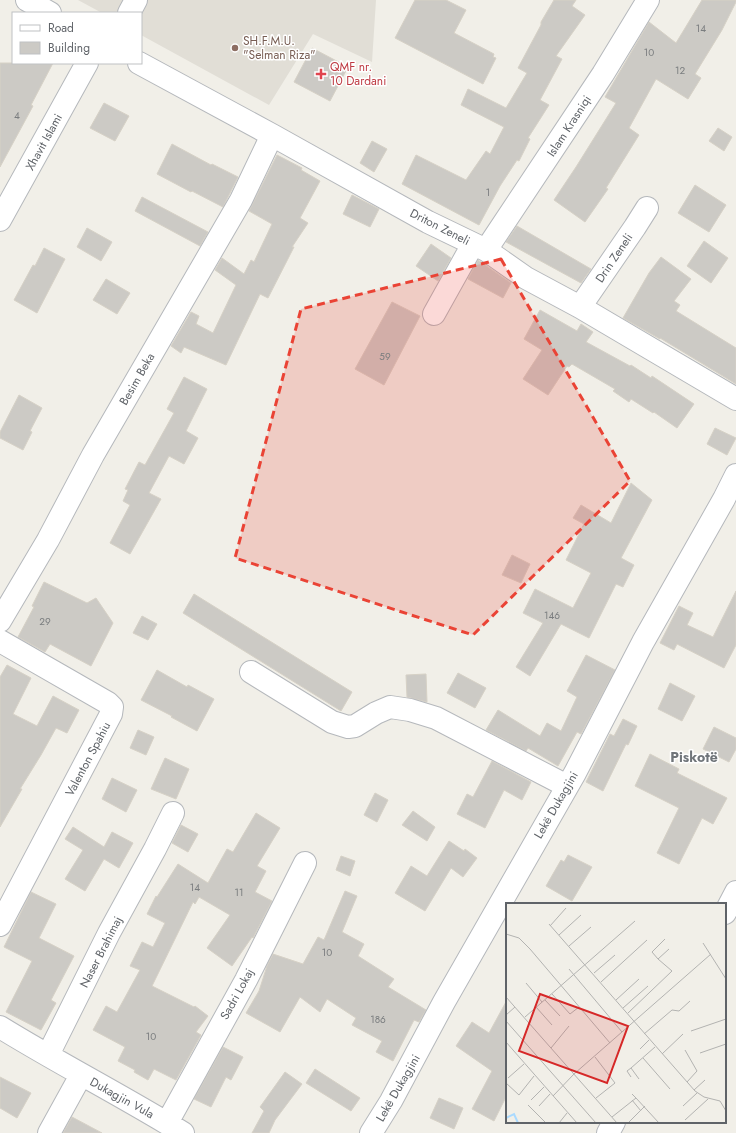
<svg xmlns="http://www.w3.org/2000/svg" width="736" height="1133" viewBox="0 0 736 1133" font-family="Jost,sans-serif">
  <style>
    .education { fill: #e1ded6 }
    .building { fill: #cccac5; stroke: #d6d1c6 }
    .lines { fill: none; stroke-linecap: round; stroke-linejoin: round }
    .minor-casing { stroke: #b5b8bc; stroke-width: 24 }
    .minor { stroke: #fff; stroke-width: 22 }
    .marked { fill: #ea4335; fill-opacity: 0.2; stroke: #ea4335; stroke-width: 3; stroke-dasharray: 8 5; stroke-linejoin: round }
    .education-dot { fill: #8d6e63; stroke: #fff; stroke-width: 1.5 }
    .health-dot { fill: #e0444e; stroke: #fff; stroke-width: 1.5 }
    .labels { text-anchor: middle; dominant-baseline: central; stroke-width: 3; stroke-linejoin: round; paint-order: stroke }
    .number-label { font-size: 10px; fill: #7a7d7f }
    .education-label { font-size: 12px; fill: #785e54; stroke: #fff; text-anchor: start }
    .health-label { font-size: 12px; fill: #be3a42; stroke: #fff; text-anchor: start }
    .street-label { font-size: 12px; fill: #5f6368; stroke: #fff }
    .quarter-label { font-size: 14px; font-weight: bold; fill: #70757a; stroke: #fff }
    .inset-river { fill: none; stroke: #aadaff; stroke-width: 2 }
    .inset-road { fill: none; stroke: #b3b3b1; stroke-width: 1 }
    .view { fill: #d62828; fill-opacity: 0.15; stroke: #d62828; stroke-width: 2 }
    .inset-edge { fill: none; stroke: #5f6368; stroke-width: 2 }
  </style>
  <rect width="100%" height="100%" fill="#f1efe8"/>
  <path class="education" d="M78 0H376L372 62 313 34 269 105 141 35V13H102Z"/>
  <path class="building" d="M415 0H446L466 10 454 33 494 54 493 57 496 58 483 84 395 38Z
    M554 0H576L572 6 585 15 556 56 562 59 540 100 549 105 528 138 530 139 519 161 517 160 500 186 479 225 402 184 416 155 466 180 486 151 490 154 504 127 461 105 468 89 506 108 527 73 518 68 541 25V22Z
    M702 0H736V2L722 30 695 74 701 78 688 99 656 79 629 128 639 135 606 188 608 189 585 222 554 200 576 167 616 103 605 97 649 22 676 43Z
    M312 48 348 67 330 101 294 82Z
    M0 63H53L31 105 33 106 0 167Z
    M104 103 129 116 115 141 90 128Z
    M718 128 732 137 724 151 709 141Z
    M372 141 387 149 374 172 360 163Z
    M172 144 211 165 212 164 238 177 223 207 192 191 191 192 157 174Z
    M277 155 302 168 301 170 320 181 300 218 308 223 292 247H294L268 298 260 294 226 365 184 347 181 353 171 346 191 312 199 316 196 324 213 333 236 285 215 270 222 258 244 274 251 260 254 262 272 224 249 211Z
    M695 185 726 205 709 232 678 213Z
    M352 195 379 209 370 227 343 214Z
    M142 197 208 232 200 246 135 211Z
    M517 226 591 269 581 283 506 242Z
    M87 228 112 242 101 261 77 247Z
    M704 241 728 258 711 283 687 266Z
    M431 244 451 258 438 281 416 266Z
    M44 248 65 259 37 313 14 300 33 265 35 266Z
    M661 257 691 279 674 301 680 305 676 311 736 348V384L660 338V339L623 318 649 273Z
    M478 260 511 283 503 298 468 279Z
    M106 279 130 293 117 314 93 300Z
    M392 302 420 316 384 385 355 369Z
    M540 310 577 331 581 324 593 332 586 342 630 366 631 365 651 378 652 376 694 404 677 428 654 412 653 413 631 399 629 402 613 391 615 389 572 364 569 367 567 366 548 395 523 379 542 350 524 339Z
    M184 377 207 389 186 431 198 438 184 464 169 456 149 493 161 499 130 554 110 543 130 505 123 501 128 490 125 489 139 462 145 465 174 413 167 409Z
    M19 395 42 408 30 431 32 432 23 450 0 438V432Z
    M715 428 736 438 727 455 707 444Z
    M631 483 652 500 621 558 634 565 623 587 616 584 589 638 561 624 530 676 516 667 543 623 523 613 535 589 573 608 591 573 566 560 584 524 573 518 581 505 611 523Z
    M512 555 530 564 521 583 502 575Z
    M44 582 87 603 96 598 113 623 91 666 50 644 45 652 18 637 34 607 32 606Z
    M736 591V645L724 668 677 644 674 650 660 643 679 606 693 613 687 625 713 637Z
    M194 594 352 692 341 711 183 613Z
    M142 616 157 624 148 640 133 633Z
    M586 655 615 670 581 734 577 732 558 766 528 748 526 751 486 730 498 710 540 736 547 723 561 731 577 697 567 691Z
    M7 665 31 678 13 714 37 726 53 696 79 710 67 733 56 728 41 755 20 789H22L0 827V677Z
    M157 670 187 687 188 685 214 699 197 731 171 717 172 716 141 700Z
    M458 673 486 688 475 708 447 693Z
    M426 674 427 702 407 697 406 675Z
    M670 683 695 696 682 721 658 709Z
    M623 719 637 726 628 745 626 744 603 791 586 782 610 734 614 736Z
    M714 727 736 738V749L729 762 703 749Z
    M138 730 154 737 146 755 130 748Z
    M650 754 679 769 677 773 727 798 713 824 702 818 679 864 657 853 679 808 635 786Z
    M165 758 189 769 176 799 151 789Z
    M492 761 531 782 522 800 504 790 485 828 457 814 467 794 473 797Z
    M112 778 137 790 126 812 102 799Z
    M375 793 388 800 377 822 364 815Z
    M413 811 435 827 427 841 402 825Z
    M256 813 280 828 257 866 266 871 255 892 272 901 253 938 252 937 232 966 207 948 230 915 199 897 195 904 193 902 152 986 194 1007 195 1006 208 1016 196 1032 201 1035 176 1080 154 1069 148 1080 134 1072 135 1070 118 1061 125 1047 93 1030 106 1006 117 1012 140 970 130 966 142 942 153 947 165 923 147 914 156 896 157 897 178 864 208 883 227 849 233 852Z
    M181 825 198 834 188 852 172 843Z
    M73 827 104 847 112 832 133 843 119 868 104 859 85 891 65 879 83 850 65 839Z
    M449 841 464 851 465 849 477 858 463 877 451 868 425 911 395 893 411 866 427 876Z
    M568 855 592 867 572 901 546 886 561 860 564 862Z
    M341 856 355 861 350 876 336 870Z
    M345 891 357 896 342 932 364 944 358 956 394 979 388 987 426 1010 419 1022 414 1020 393 1061 376 1052 382 1041 352 1025 356 1018 327 999 320 1012 300 997 280 1032 246 1013 259 991 267 966 273 954 303 964 318 937 324 940Z
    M31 892 56 904 39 938 74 956 51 1000 56 1003 41 1030 6 1012 32 961 4 947Z
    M507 1000V1095L494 1121 472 1109 492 1071 456 1046 472 1022 489 1033Z
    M223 1047 243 1057 231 1080 226 1077 211 1107 194 1099Z
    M315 1069 360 1098 351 1111 306 1083Z
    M285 1072 302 1084 275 1120 269 1133H252L264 1111 260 1107Z
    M0 1077 31 1093 17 1118 0 1108Z
    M439 1098 463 1108 454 1129 430 1118Z
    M72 1117 102 1133H63Z"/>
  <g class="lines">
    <defs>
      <path id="minor" d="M27 0 50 13
        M129 13 136 0
        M139 63 272 135 428 222 486 250 526 278 580 307 736 399
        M0 220 87 63
        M486 250 603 74 648 0
        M580 307 635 227 647 208
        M434 314 473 244
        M0 621 48 540 93 455 241 200 272 135
        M0 641 108 703 112 707 111 714 0 925
        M251 672 332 722 348 727 355 726 376 713 390 707 410 710 436 718 567 786
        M725 913 736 892
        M0 1027C60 1064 123 1096 183 1133
        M48 1055 109 933 155 849 173 813
        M167 1123 246 980 305 863
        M49 1133 81 1075
        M371 1133 391 1101 444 1002 575 773 643 642 724 499 736 475
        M608 1133 614 1122"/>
    </defs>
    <use href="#minor" class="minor-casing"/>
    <use href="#minor" class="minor"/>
  </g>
  <path class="marked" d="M501 259 630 481 473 635 235 558 301 309Z"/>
  <circle class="education-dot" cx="235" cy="48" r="4"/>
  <path class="health-dot" d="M319 68h4v4h4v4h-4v4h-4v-4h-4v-4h4z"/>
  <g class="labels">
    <g class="number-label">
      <text x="701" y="28">14</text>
      <text x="649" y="52">10</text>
      <text x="680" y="70">12</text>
      <text x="17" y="115">4</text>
      <text x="488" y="192">1</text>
      <text x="385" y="356">59</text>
      <text x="552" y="615">146</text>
      <text x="45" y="621">29</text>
      <text x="195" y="887">14</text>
      <text x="239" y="892">11</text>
      <text x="327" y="952">10</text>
      <text x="378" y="1019">186</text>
      <text x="151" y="1036">10</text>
    </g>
    <g class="education-label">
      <text x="243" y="41">SH.F.M.U.<tspan x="243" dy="14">"Selman Riza"</tspan></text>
    </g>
    <g class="health-label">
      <text x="330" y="67">QMF nr.<tspan x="330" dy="14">10 Dardani</tspan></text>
    </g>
    <g class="street-label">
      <text transform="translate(569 126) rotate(-57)">Islam Krasniqi</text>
      <text transform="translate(44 142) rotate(-61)">Xhavit Islami</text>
      <text transform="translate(440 227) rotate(27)">Driton Zeneli</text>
      <text transform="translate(614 258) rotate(-56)">Drin Zeneli</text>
      <text transform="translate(137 379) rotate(-60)">Besim Beka</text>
      <text transform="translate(88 759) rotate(-62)">Valenton Spahiu</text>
      <text transform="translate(556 805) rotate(-60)">Lekë Dukagjini</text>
      <text transform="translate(101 952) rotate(-63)">Naser Brahimaj</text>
      <text transform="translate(237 994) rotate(-61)">Sadri Lokaj</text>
      <text transform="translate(398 1088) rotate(-60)">Lekë Dukagjini</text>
      <text transform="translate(122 1098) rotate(29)">Dukagjin Vula</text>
    </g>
    <g class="quarter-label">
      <text x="694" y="757">Piskotë</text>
    </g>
  </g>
  <g transform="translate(506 903)">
    <rect width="220" height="220" fill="#f1efe8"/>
    <path class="inset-river" d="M0 215 8 211 12 220"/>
    <path class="inset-road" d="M43 21 189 188 198 194 214 198 220 208M44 23 60 5M0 31 13 35 24 46 104 140M53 32 75 12M197 40 220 76M63 43 85 24M152 56 146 49 159 36M63 66 116 129M88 70 109 52M95 79 141 37M20 80 36 99M46 91 64 111 73 104M0 94 111 220M39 97 54 113M110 97 133 76M30 104 46 122M117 105 142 83M122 110 166 68 152 56 163 46M0 112 9 104M19 114 129 18M0 118 90 220M185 128 220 116M138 131 166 107 173 108 184 98M0 139 71 220M45 145 63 123M134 146 143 137M179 147 191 168 181 179M194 150 220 141M156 151 177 131M89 154 109 180 90 195M137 155 164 186M125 165 121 168 125 174M2 175 18 161M133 176 125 165 149 144M0 180 13 192 28 173M188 187 199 177M47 193 68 171 205 51M130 195 153 220M25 197 38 184M126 197 135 208M22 202 40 220M33 203 44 191M177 203 191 190M106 214 130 195 126 191M179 217 202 196M53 220 61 210M122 220 139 203"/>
    <path class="view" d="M34 91 122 123 101 180 13 148Z"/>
    <rect width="220" height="220" class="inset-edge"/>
  </g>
  <rect x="12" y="12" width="130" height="52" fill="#ffffff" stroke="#bfc1c3"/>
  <rect x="20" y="25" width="20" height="6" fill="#ffffff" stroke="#bfc1c3"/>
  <text x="48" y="32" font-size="12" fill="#5f6368">Road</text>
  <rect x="20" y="42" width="20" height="12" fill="#cccac5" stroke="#bfc1c3"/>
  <text x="48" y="52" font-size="12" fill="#5f6368">Building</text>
</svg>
